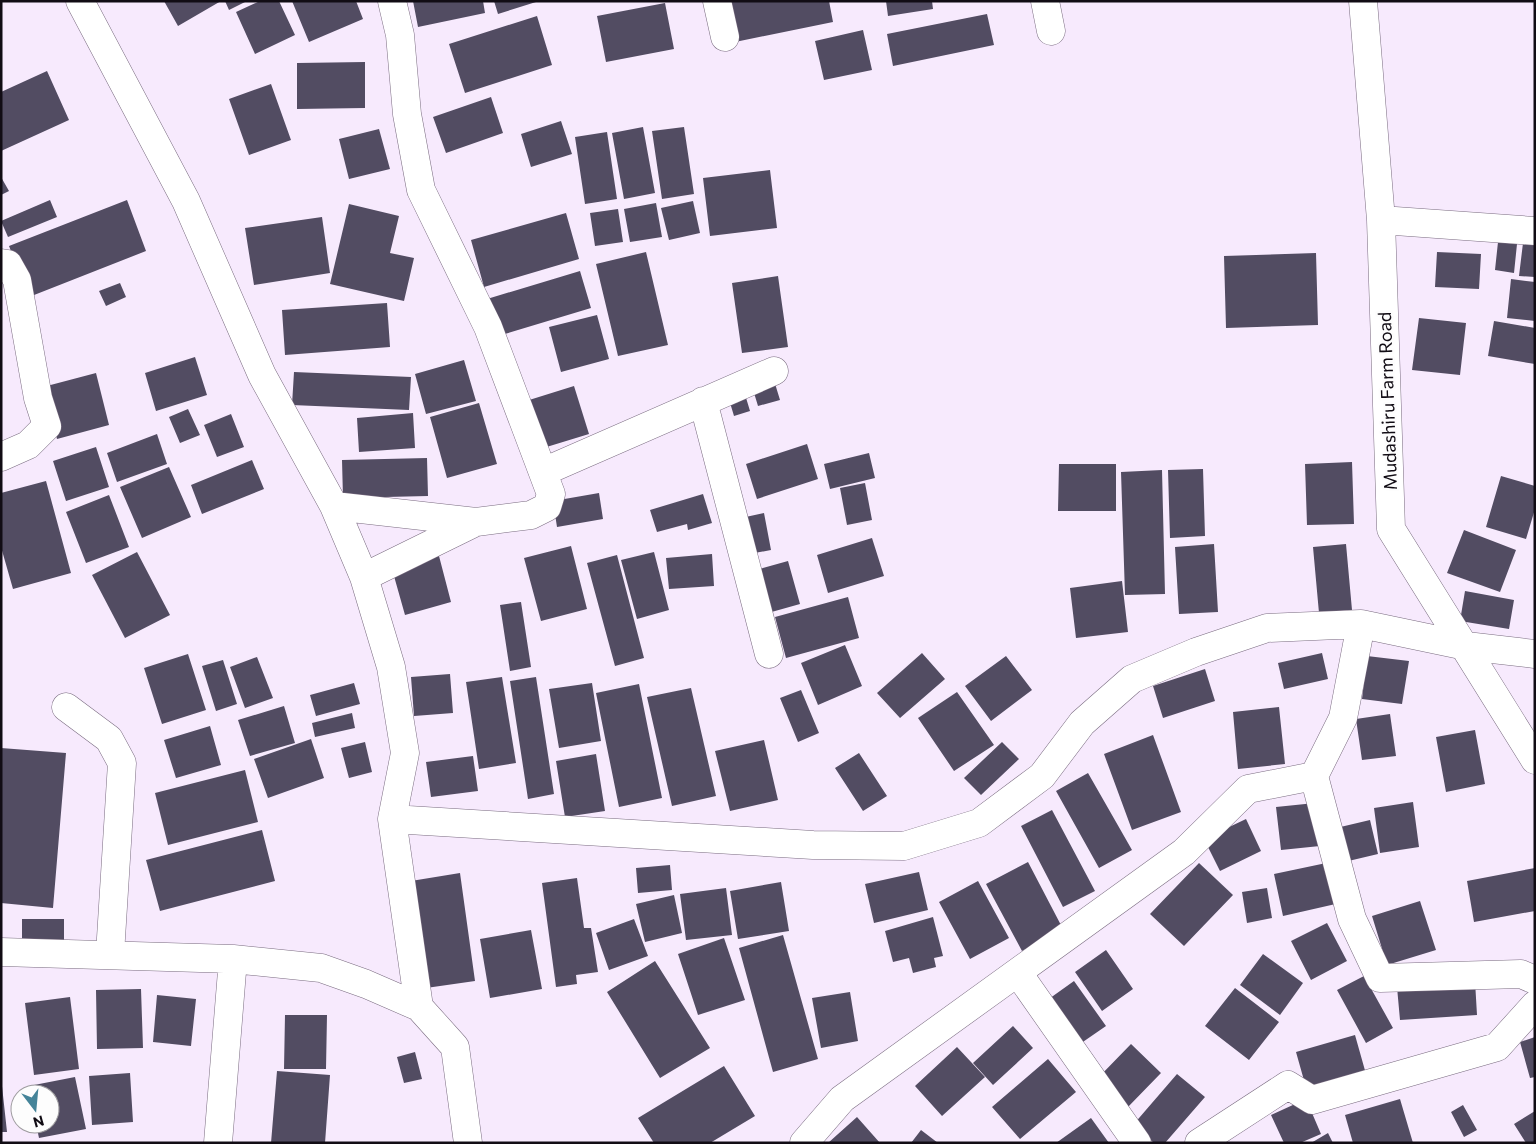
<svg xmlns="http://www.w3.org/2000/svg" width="1536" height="1144" viewBox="0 0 1536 1144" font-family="Commissioner,sans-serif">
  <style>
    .building { fill: #524c62 }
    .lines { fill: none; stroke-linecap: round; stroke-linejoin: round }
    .minor-casing { stroke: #7a6c80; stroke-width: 29 }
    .minor { stroke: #fff; stroke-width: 28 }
    .labels { text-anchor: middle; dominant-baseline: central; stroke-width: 5; stroke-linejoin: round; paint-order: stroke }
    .street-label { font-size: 18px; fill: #110c14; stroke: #fdfdfd }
  </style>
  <rect width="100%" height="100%" fill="#f7eafd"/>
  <path class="building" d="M164 1H221L178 26Z
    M225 1H247L229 10Z
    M260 1H279L295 35 255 54 236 12Z
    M292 1H356L363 19 309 42Z
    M413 1H483L485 13 418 27Z
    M494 1H536V2L498 14Z
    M727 1H829L833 22 735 42Z
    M886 1H932L933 9 888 16Z
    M665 3 674 49 606 62 597 16Z
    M987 14 994 45 893 66 887 34Z
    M537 16 552 65 465 93 449 44Z
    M863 30 872 70 824 80 815 41Z
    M365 62V108L297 109V63Z
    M47 71 69 120 1 151V92Z
    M271 84 291 140 249 155 229 99Z
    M491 97 503 133 446 153 433 117Z
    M561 121 572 154 531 167 521 134Z
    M643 127 655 193 624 199 612 133Z
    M684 127 694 194 662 199 652 131Z
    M379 129 390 169 349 179 339 139Z
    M607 132 617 199 585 204 575 137Z
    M770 170 777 228 710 236 703 178Z
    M1 177 9 191 1 195Z
    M50 200 57 217 8 237 1 221Z
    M127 200 146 251 29 297 9 246Z
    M693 201 700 233 669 240 661 208Z
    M656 203 662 237 630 242 624 209Z
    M349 204 399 216 390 253 414 258 404 301 330 284Z
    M618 209 623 242 595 246 590 213Z
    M566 213 579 259 484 287 471 240Z
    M322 217 330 273 254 285 245 228Z
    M1498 242 1517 244 1514 273 1495 270Z
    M1523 243 1535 244V277L1519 276Z
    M646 252 668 345 618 356 596 264Z
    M1437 252 1481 254 1479 289 1435 287Z
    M1316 253 1318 325 1226 328 1224 256Z
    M580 271 591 308 498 336 487 299Z
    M778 276 788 347 742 353 732 283Z
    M1511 279 1535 282V321L1507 318Z
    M120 283 126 297 106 306 99 291Z
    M387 303 390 347 285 355 282 310Z
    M597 315 609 359 561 372 549 327Z
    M1419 318 1466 323 1460 375 1412 370Z
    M1494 321 1535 328V364L1488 356Z
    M195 357 207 395 156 411 145 373Z
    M464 360 476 401 426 414 415 374Z
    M294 372 411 377 409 410 292 405Z
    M96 373 109 425 57 439 43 387Z
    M773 377 780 400 758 406 751 383Z
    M574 386 589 434 540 449 526 401Z
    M744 391 750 411 734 416 728 396Z
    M479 403 497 464 447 478 430 417Z
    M188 409 200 435 180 443 169 417Z
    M413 413 415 448 359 452 357 418Z
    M231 414 244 447 217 457 204 425Z
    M157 434 167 464 117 482 107 453Z
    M807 444 818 479 757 499 746 464Z
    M96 447 109 487 66 501 53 461Z
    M869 453 875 478 830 489 824 464Z
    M427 458 428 496 343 498 342 460Z
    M252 460 264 489 202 514 191 485Z
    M1352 462 1354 524 1307 525 1305 464Z
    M1059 464H1116V511H1058Z
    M169 467 191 517 142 538 120 487Z
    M1203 469 1205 536 1170 538 1168 470Z
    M1162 470 1165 594 1125 595 1121 472Z
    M1501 476 1535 486V509L1526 539 1486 527Z
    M46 481 71 573 13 589 1 547V493Z
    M865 483 872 520 847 525 840 488Z
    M599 493 603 519 557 527 553 501Z
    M703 494 712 523 688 530 687 524 657 532 650 510Z
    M109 495 129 547 86 563 66 512Z
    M764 513 771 550 749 554 741 518Z
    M1464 530 1516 550 1500 592 1447 573Z
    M872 538 884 576 828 593 817 555Z
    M1214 544 1218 612 1179 614 1175 547Z
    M1346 544 1352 610 1319 613 1313 547Z
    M571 546 587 609 541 621 524 558Z
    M137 552 170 615 125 638 92 575Z
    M654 552 669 610 637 619 621 560Z
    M712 554 714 586 669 589 666 558Z
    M617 555 644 658 615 666 587 563Z
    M439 556 451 602 405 615 392 569Z
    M788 561 800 604 768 613 756 570Z
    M1122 581 1128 632 1076 638 1070 588Z
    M1465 591 1514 600 1509 629 1460 621Z
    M848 597 859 638 786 658 775 617Z
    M521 602 531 667 510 671 500 605Z
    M845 645 862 686 818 705 801 663Z
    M922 653 945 679 900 718 877 693Z
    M1322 653 1328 679 1284 689 1278 663Z
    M188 654 206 710 162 724 144 668Z
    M1006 656 1032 690 991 721 965 686Z
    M1367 656 1409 661 1402 704 1362 699Z
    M257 657 273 698 245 708 230 667Z
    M223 660 237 704 216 711 202 666Z
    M1205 669 1215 701 1163 718 1153 686Z
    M450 674 453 713 414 716 411 677Z
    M502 677 516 763 479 769 466 682Z
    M536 677 554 794 528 799 510 681Z
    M354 683 360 704 316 716 310 695Z
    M592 683 601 741 559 748 549 689Z
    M639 684 662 798 619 807 596 693Z
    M691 688 716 796 672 806 647 697Z
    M801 690 819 733 798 742 780 698Z
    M957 692 994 745 954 771 918 718Z
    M284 706 295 743 250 756 238 720Z
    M1279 707 1285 764 1238 769 1233 712Z
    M352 713 355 728 315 737 312 723Z
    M1390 714 1396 756 1362 760 1356 719Z
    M210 726 221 765 176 778 164 740Z
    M1475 730 1485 784 1446 792 1436 737Z
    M1153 735 1181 812 1132 830 1104 754Z
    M311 739 324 778 268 798 254 759Z
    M764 740 778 800 730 811 715 751Z
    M365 742 372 772 349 778 341 748Z
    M1002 742 1019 759 981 795 964 778Z
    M1 748 66 753 53 908 1 903Z
    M859 753 887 796 863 811 835 768Z
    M596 754 605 811 565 817 556 761Z
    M473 756 478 791 431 797 426 762Z
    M245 770 258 822 168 845 155 793Z
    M1088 773 1132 850 1099 868 1056 791Z
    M1413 802 1419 847 1380 853 1374 808Z
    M1315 803 1320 846 1281 850 1276 807Z
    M1052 810 1095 891 1063 907 1021 826Z
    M1246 819 1261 851 1220 871 1204 839Z
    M1370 820 1378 854 1340 863 1332 829Z
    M262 830 275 881 160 911 146 860Z
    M1028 862 1063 929 1022 951 986 884Z
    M1331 862 1340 903 1283 916 1274 874Z
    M1199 863 1233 895 1184 946 1150 914Z
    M670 865 672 890 638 893 636 868Z
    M1535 868V911L1474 922 1467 881Z
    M919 872 928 910 874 923 865 884Z
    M460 873 475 981 426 988 411 881Z
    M577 878 584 928H591L598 972 576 975 577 984 556 987 542 883Z
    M978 881 1009 938 970 959 939 902Z
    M781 882 789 931 738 939 730 891Z
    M726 888 732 935 686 940 680 894Z
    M1267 888 1272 918 1247 923 1242 892Z
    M674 895 682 933 645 942 636 904Z
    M1420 901 1436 950 1387 965 1372 916Z
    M933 917 943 956 934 958 936 967 913 973 909 958 893 962 885 931Z
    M22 919H64V940H22Z
    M634 919 648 956 609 970 596 933Z
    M1327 923 1347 961 1311 980 1291 941Z
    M531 930 542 989 490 998 480 939Z
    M783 935 818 1059 773 1072 739 948Z
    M724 938 745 1000 698 1015 678 954Z
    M1106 950 1133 989 1102 1011 1075 972Z
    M1263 954 1303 983 1280 1015 1240 985Z
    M655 961 710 1048 660 1078 607 992Z
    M1364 976 1393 1028 1366 1043 1337 990Z
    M1074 981 1106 1026 1077 1046 1046 1001Z
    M1475 981 1477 1015 1400 1020 1397 987Z
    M1235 988 1279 1022 1249 1060 1205 1026Z
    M141 989 143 1048 97 1049 96 990Z
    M850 992 858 1041 821 1048 812 998Z
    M157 995 196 999 191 1046 153 1042Z
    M70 997 79 1069 34 1075 25 1003Z
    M285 1015H327L326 1069H284Z
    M1013 1026 1033 1048 993 1085 973 1063Z
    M1355 1035 1366 1074 1307 1091 1296 1052Z
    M1535 1037V1077L1530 1078 1520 1042Z
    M1131 1044 1161 1073 1127 1108 1097 1079Z
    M957 1047 985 1077 942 1116 915 1086Z
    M415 1052 422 1079 404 1083 397 1057Z
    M1048 1059 1076 1092 1020 1139 992 1107Z
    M724 1066 755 1116 710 1143H654L638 1118Z
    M277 1071 330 1075 325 1143H271Z
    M130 1073 133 1122 92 1125 89 1076Z
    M1177 1074 1205 1097 1165 1143H1154L1133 1125Z
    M1 1077 7 1132H1Z
    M75 1077 86 1129 39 1138 36 1124H50V1094H31L29 1086Z
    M1306 1099 1321 1134 1300 1143H1284L1271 1115Z
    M1400 1099 1413 1143H1353L1345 1115Z
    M1463 1105 1477 1130 1464 1137 1451 1112Z
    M1535 1111V1143H1526L1514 1124Z
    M857 1117 880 1143H828Z
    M1091 1118 1109 1143H1056Z
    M921 1130 938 1143H911Z
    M1328 1133 1333 1143H1311Z"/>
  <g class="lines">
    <defs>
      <path id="minor" d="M80 1 186 201 262 375 334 506 364 577 391 667 405 753 392 819 419 1007
        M717 1 725 37
        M1045 1 1051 31
        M1363 1 1381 220 1391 529 1535 760
        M1381 220 1535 231
        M1 263 8 264 17 280 38 398 47 426 28 445 1 457
        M703 401 769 654
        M543 472 774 371
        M334 506 476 522
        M364 577 476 522 531 515 547 507 551 494 488 327 421 190 407 114 400 35 392 1
        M1361 624 1343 718 1314 776 1352 919 1380 978 1521 974 1535 980
        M66 707 109 739 122 763 110 954
        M392 819 813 845 904 846 979 823 1042 776 1082 723 1132 679 1196 652 1267 628 1361 624 1466 646 1535 654
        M1 952 233 959 321 968 366 984 419 1007 455 1047 468 1143
        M1018 973 1137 1143
        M218 1143 233 959
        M804 1143 842 1099 1184 852 1248 789 1314 776
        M1199 1143 1288 1085 1312 1100 1497 1047 1535 1005"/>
    </defs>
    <use href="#minor" class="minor-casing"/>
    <use href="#minor" class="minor"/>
  </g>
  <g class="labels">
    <g class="street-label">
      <text transform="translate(1387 401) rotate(-92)">Mudashiru Farm Road</text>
    </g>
  </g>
  <rect width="1536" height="1144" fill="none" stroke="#110c14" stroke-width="5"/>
  <g transform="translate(35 1109) rotate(164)"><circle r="24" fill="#fdfdfd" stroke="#9f9da0"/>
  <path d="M0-4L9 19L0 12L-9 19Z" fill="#458499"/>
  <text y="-8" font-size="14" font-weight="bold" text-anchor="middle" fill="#110c14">N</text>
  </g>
</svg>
